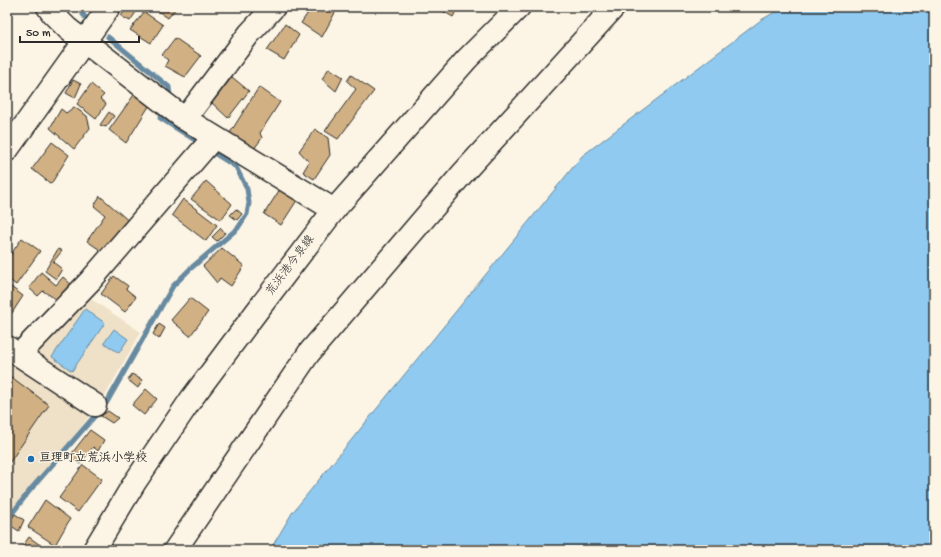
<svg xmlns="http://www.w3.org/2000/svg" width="941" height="557" viewBox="0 0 941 557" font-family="'Gochi Hand','Klee One',sans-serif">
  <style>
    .built { fill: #efe1c8 }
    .water { fill: #90caf0; stroke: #688aa1 }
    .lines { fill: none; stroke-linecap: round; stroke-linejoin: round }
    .stream { stroke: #688aa1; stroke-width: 5 }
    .building { fill: #d1b184; stroke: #2b2b2b }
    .minor-casing { stroke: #2b2b2b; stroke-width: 25 }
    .major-casing { stroke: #2b2b2b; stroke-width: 25 }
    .minor { stroke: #fcf5e5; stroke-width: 22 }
    .major { stroke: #fcf5e5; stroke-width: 22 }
    .poi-dot { fill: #1f6fb2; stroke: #fcf5e5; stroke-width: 1.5 }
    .labels { text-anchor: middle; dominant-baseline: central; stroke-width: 3; stroke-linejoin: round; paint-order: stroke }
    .street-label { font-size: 12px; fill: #2b2b2b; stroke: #fcf5e5 }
    .poi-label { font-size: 12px; font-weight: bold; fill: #2b2b2b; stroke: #fcf5e5; text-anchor: start }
  </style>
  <rect width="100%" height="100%" fill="#fcf5e5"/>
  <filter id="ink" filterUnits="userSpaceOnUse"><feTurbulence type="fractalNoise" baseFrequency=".025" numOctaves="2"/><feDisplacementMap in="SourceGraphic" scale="8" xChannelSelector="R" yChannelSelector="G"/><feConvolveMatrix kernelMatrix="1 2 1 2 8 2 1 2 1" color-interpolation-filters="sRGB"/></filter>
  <g filter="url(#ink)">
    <path class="built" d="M88 297 141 332 102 401 7 518V342L31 354Z"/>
    <path class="water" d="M784 7H934V550H270L292 513 582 156 761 20Z
      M85 309 105 323 72 371 52 357Z
      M114 329 128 339 119 353 104 343Z"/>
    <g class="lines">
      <path class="stream" d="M79 7 80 10 85 17
        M108 37 169 87 170 96
        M163 112 160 118 201 144
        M7 520 31 489 107 402 173 286 190 269 238 228 247 214 249 203 247 189 236 167 209 150"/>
    </g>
    <path class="building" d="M127 7H135L138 9 130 21 121 16Z
      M152 7H177L168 18Z
      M312 7H338L322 37 301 23Z
      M436 7H458L453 17Z
      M144 12 163 25 151 43 130 30Z
      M285 24 299 35 284 60 267 50Z
      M175 38 201 56 185 77 165 66 168 60 162 55Z
      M329 68 343 77 336 91 322 79Z
      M351 75 374 91 338 139 325 131 356 89 347 81Z
      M232 77 249 91 228 118 212 103Z
      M73 80 81 84 75 98 66 93Z
      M91 84 104 95 100 99 106 104 96 119 77 104Z
      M259 87 280 102 260 133 262 138 254 149 230 133Z
      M136 92 151 103 126 143 109 130Z
      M74 107 87 116 90 128 74 149 50 128 61 109 66 113Z
      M109 112 114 116 106 127 100 125Z
      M315 129 328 138 330 155 314 179 303 172 309 162 299 151Z
      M52 142 69 155 51 184 32 169Z
      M206 181 232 204 221 220 191 199Z
      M284 183 301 194 281 225 264 214Z
      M100 196 131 223 106 254 87 241 105 215 94 206Z
      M183 199 217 225 206 241 172 215Z
      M236 209 242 214 237 220 230 215Z
      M221 228 225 233 217 241 212 237Z
      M22 238 40 251 16 285 7 278V260Z
      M222 248 244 266 231 286 220 278 217 283 203 266Z
      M58 249 62 251 53 262 62 269 56 279 45 271Z
      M41 272 56 285 63 277 74 287 62 303 43 291 38 296 29 288Z
      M114 276 128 286 126 289 136 297 125 312 101 294Z
      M7 284 23 296 12 313 7 309Z
      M190 298 208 312 190 336 171 320Z
      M159 324 165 328 159 339 153 334Z
      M132 374 142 380 138 388 128 380Z
      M10 376 49 405 7 466V380Z
      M146 389 157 399 144 415 132 405Z
      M108 411 118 418 112 423 101 416Z
      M90 430 104 440 98 451 93 447 80 464 69 457Z
      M83 465 102 479 78 512 59 498Z
      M45 500 70 519 55 545 28 527Z
      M15 514 24 520 19 531 8 524Z
      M29 537 47 550H20Z"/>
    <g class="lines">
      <defs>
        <path id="minor" d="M48 7 53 14 68 29 185 119 334 210
          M185 119 249 34 274 7
          M7 150 109 7
          M7 347 95 405
          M19 355 91 280 214 137
          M175 550 309 353 463 173 614 7"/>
        <path id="major" d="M94 550 135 482 192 398 257 311 334 210 467 59 519 7"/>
      </defs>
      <use href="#minor" class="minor-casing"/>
      <use href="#major" class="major-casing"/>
      <use href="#minor" class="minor"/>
      <use href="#major" class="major"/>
    </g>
  </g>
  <circle class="poi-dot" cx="31" cy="459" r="4"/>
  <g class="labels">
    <g class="street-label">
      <text transform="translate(291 266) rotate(-53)">荒浜港今泉線</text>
    </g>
    <g class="poi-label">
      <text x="39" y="459">亘理町立荒浜小学校</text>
    </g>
  </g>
  <rect width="941" height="557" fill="none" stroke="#fcf5e5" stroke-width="24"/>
  <rect x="12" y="12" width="917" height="533" fill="none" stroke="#2b2b2b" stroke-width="1.5" filter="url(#ink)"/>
  <path d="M20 36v6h119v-6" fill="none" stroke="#2b2b2b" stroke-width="2"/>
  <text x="26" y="36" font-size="12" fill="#2b2b2b" stroke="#fcf5e5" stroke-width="3" paint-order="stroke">50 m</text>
</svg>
